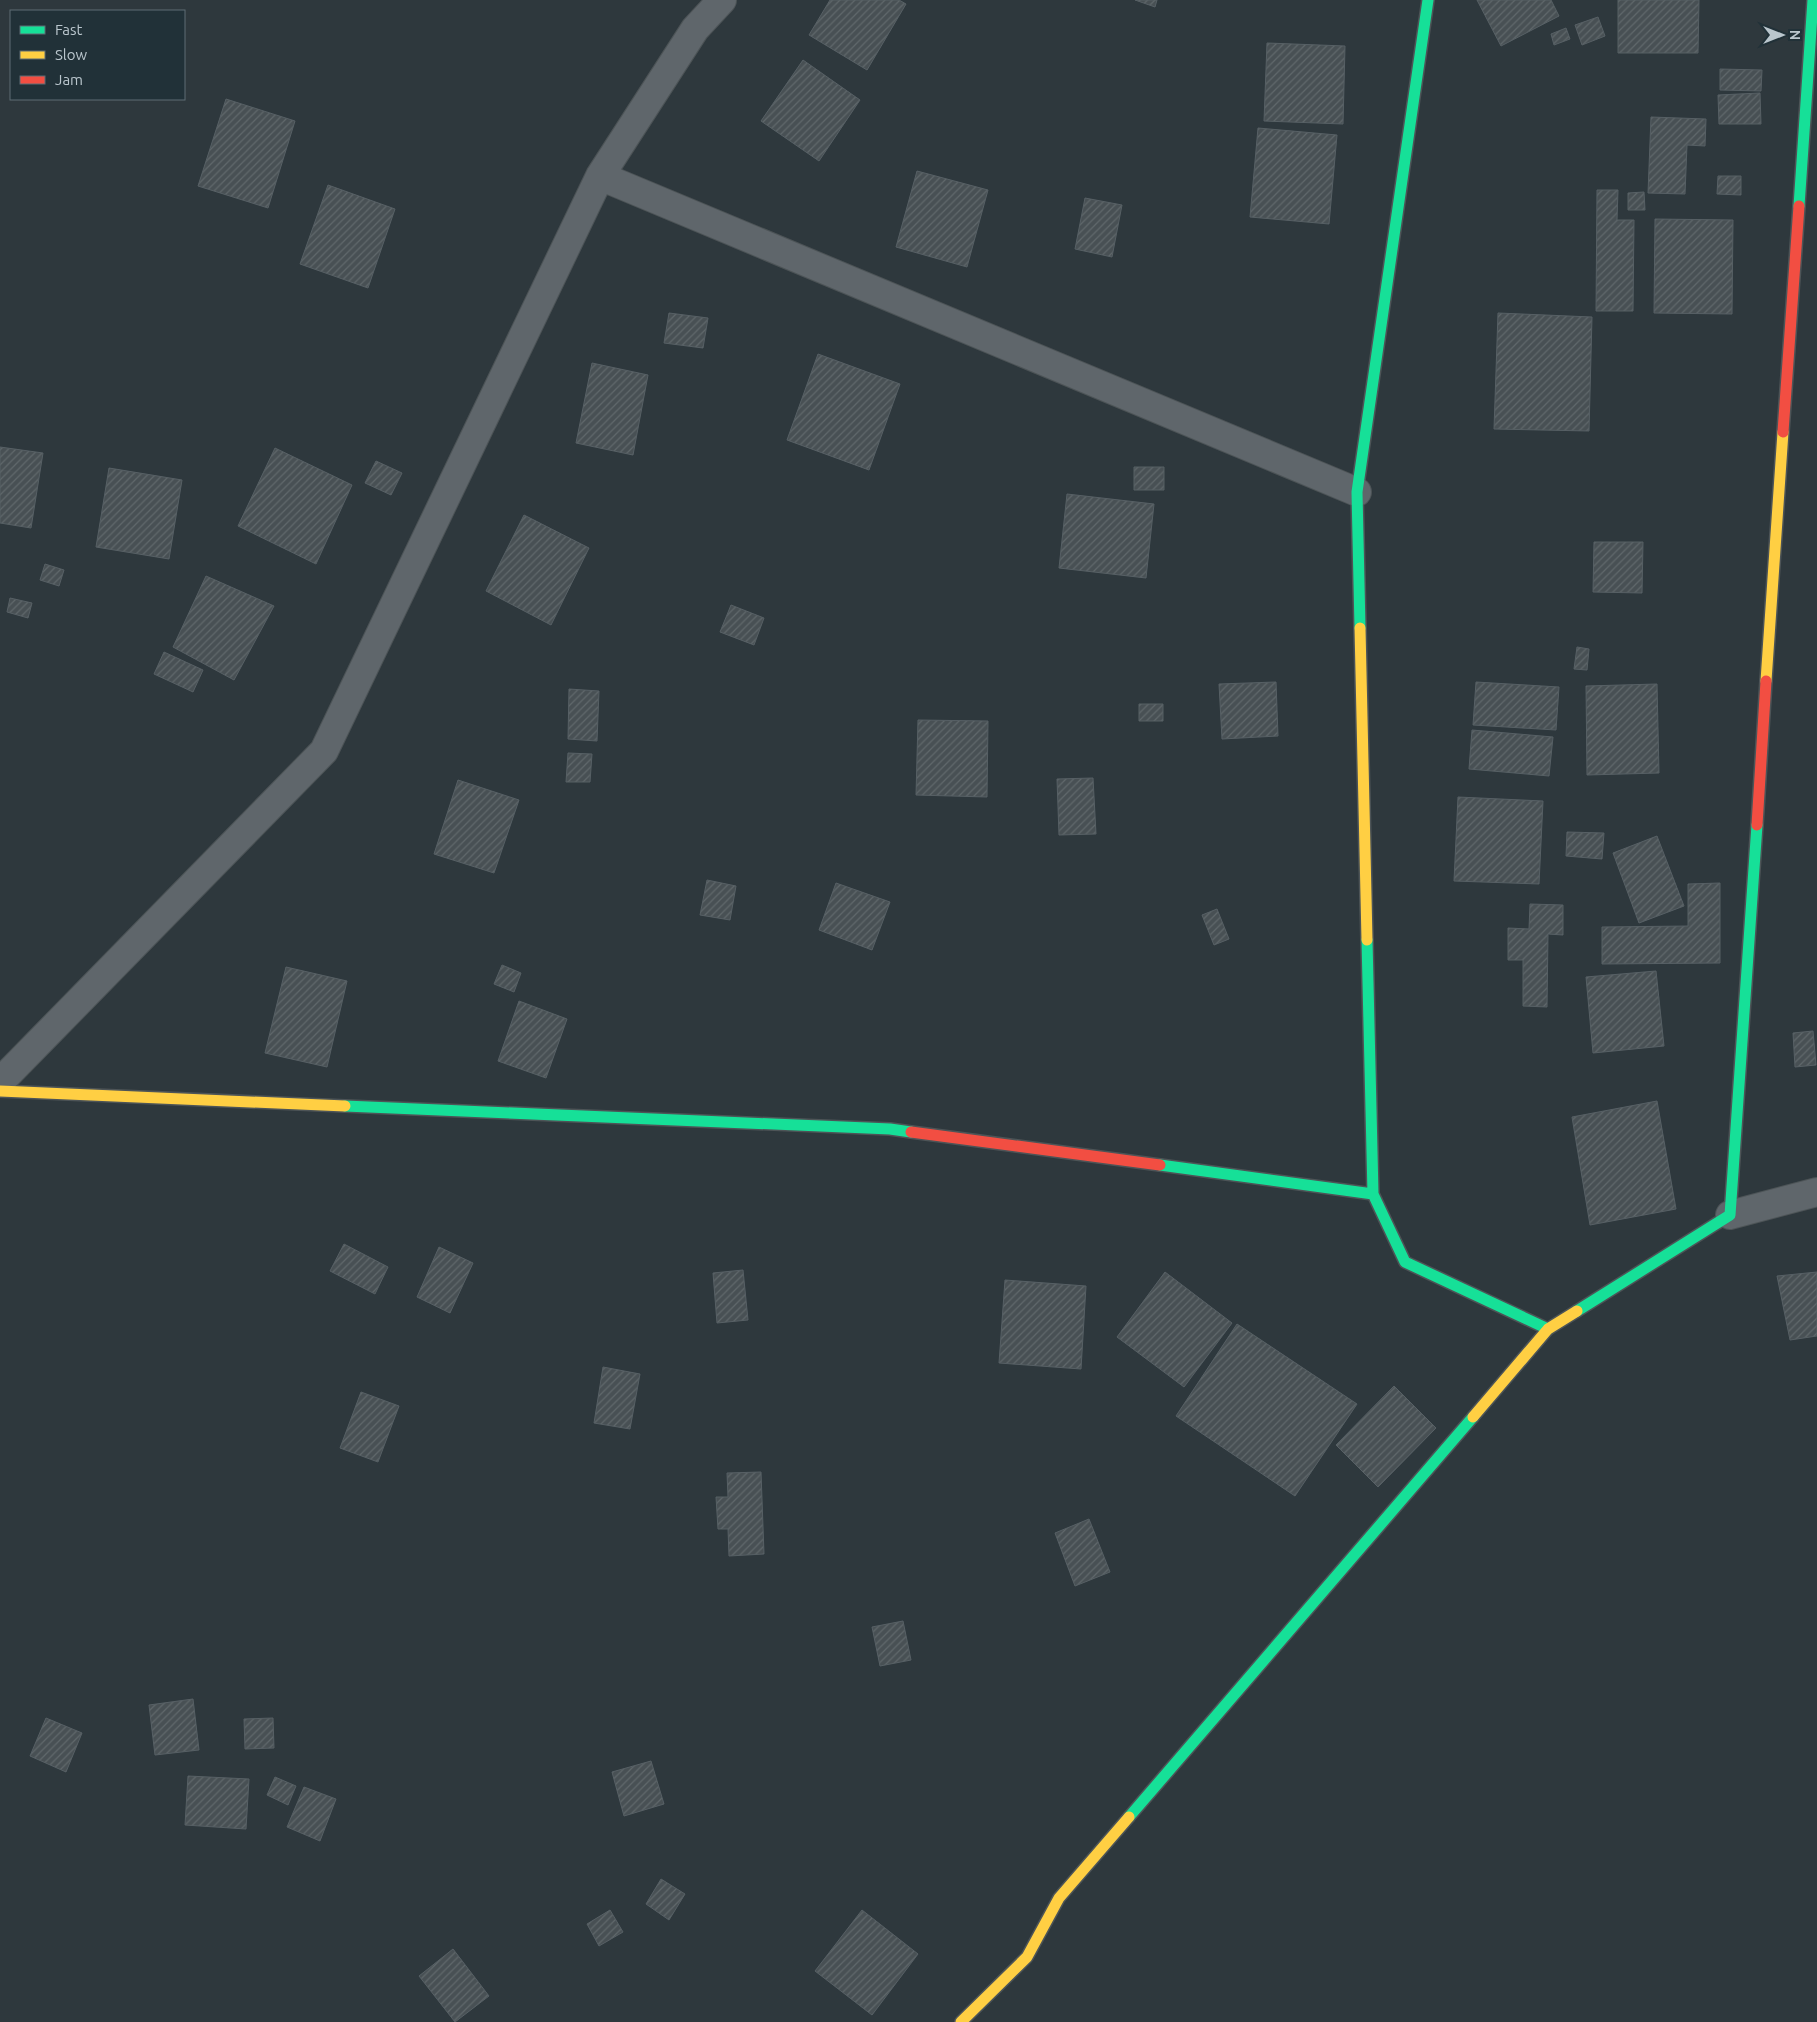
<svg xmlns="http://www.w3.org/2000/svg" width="1817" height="2022" viewBox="0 0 1817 2022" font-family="Ubuntu,sans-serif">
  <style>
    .building { fill: url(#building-hatch); stroke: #576065 }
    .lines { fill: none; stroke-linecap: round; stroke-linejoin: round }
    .street-casing { stroke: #4d5457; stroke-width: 30 }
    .fast-casing { stroke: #4d5457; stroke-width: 14 }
    .slow-casing { stroke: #4d5457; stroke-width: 14 }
    .jam-casing { stroke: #4d5457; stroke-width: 14 }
    .street { stroke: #5f666b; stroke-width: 28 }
    .fast { stroke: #16e098; stroke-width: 11 }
    .slow { stroke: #ffcf43; stroke-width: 11 }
    .jam { stroke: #f24e42; stroke-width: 11 }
  </style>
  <defs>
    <pattern id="building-hatch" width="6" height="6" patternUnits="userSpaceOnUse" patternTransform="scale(1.25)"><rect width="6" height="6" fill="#485054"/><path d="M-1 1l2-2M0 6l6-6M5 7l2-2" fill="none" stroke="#60686b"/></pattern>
  </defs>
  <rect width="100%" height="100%" fill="#2e383d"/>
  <path class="building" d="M830 0H899L906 4 867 70 809 35Z
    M1135 0H1157L1155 7Z
    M1477 0H1551L1559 16 1501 46Z
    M1618 0H1699L1698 53H1618Z
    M1598 17 1605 36 1582 45 1575 25Z
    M1566 28 1570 39 1554 45 1551 34Z
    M1267 43 1345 46 1343 124 1264 121Z
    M803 60 860 100 819 161 761 121Z
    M1720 69 1762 70 1761 91 1720 90Z
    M1760 93 1761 124H1719L1718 95Z
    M226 99 295 121 268 208 198 186Z
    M1651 117 1706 119 1705 146 1687 145 1685 194 1648 193Z
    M1258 128 1337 135 1329 224 1250 217Z
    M917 171 988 190 967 267 896 247Z
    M1718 176H1741V195L1717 194Z
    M328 185 395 209 368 288 300 264Z
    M1597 190H1618L1617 220H1634L1633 311H1596Z
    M1644 192 1645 210H1628V193Z
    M1085 198 1122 205 1112 257 1075 249Z
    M1655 219 1733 220 1732 314 1654 313Z
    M669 313 708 318 703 348 664 343Z
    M1498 313 1592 317 1589 431 1494 429Z
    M818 354 900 384 869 470 787 440Z
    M592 363 648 375 633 455 576 443Z
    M0 447 43 453 31 528 0 523Z
    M275 448 352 485 316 564 238 526Z
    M376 461 402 473 391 495 365 483Z
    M1134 467H1164V490H1134Z
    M109 468 182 480 169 559 96 547Z
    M1067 494 1154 504 1146 578 1059 568Z
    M524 515 589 548 551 625 486 591Z
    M1594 542H1643L1642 593 1593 592Z
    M45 564 64 570 59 586 40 580Z
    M206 576 274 606 234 680 173 647Z
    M10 598 32 603 28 618 7 612Z
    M731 605 764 618 754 645 720 632Z
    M1577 647 1589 649 1587 670 1574 669Z
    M164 652 203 670 193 692 154 674Z
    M1276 682 1278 736 1222 739 1219 684Z
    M1476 682 1559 687 1556 730 1473 725Z
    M1657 684 1659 773 1587 775 1586 686Z
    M569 689 599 691 597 741 568 739Z
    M1139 704H1163V721H1139Z
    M918 720 988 721 987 797 916 795Z
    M1472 730 1553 737 1549 776 1469 769Z
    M568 753 592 754 590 782H566Z
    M1093 778 1096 834 1059 835 1057 779Z
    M458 780 519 800 494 873 434 854Z
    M1458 797 1543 801 1539 884 1454 881Z
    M1567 832 1604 833 1602 859 1566 856Z
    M1657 836 1684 906 1639 923 1613 853Z
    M707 880 736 886 730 920 700 915Z
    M836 883 890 902 872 950 819 930Z
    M1720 883V963L1602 964V927L1688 926V884Z
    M1530 904 1563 905V935L1548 934 1547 1007 1523 1006V960H1508V928L1529 929Z
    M1217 909 1229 939 1214 945 1202 915Z
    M502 965 521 973 514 992 494 984Z
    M286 967 347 981 327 1067 265 1053Z
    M1656 971 1664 1046 1593 1053 1586 977Z
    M519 1001 567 1019 546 1078 498 1061Z
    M1813 1031 1816 1065 1795 1067 1793 1033Z
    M1657 1101 1676 1209 1590 1225 1572 1117Z
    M344 1244 388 1267 375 1294 330 1271Z
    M439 1247 473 1263 450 1313 417 1297Z
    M743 1270 748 1320 717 1323 713 1273Z
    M1165 1272 1232 1323 1184 1387 1117 1337Z
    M1817 1272V1336L1790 1340 1777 1276Z
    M1005 1280 1086 1286 1081 1369 999 1363Z
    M1237 1324 1357 1404 1295 1496 1176 1416Z
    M603 1367 640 1374 630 1429 594 1423Z
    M1394 1386 1436 1428 1378 1487 1336 1445Z
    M361 1392 399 1406 378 1462 340 1448Z
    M761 1472 764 1554 729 1556 728 1529H718L716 1497H728L727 1473Z
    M1089 1519 1110 1572 1075 1586 1055 1533Z
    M903 1621 911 1660 880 1666 872 1627Z
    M193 1699 199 1750 155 1755 149 1705Z
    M46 1718 82 1733 66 1772 30 1756Z
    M273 1718 274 1748 245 1749 244 1719Z
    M651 1761 664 1804 624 1816 612 1772Z
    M188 1776 249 1779 246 1829 185 1825Z
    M275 1777 296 1786 288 1805 267 1795Z
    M304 1787 336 1799 320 1841 287 1827Z
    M661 1879 685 1894 669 1920 646 1904Z
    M610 1910 623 1932 599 1946 587 1924Z
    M862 1910 918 1954 872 2015 815 1971Z
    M453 1949 489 1996 455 2022 419 1976Z"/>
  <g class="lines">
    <defs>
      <path id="street" d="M600 176 1357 492
        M0 1082 324 751 600 176 695 29 722 0
        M1730 1215 1817 1192"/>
      <path id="fast" d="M1799 206 1813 0
        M1360 628 1357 492 1428 0
        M1367 940 1373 1194 1405 1262 1548 1329
        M345 1106 890 1129 911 1132
        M1160 1165 1373 1194
        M1577 1311 1730 1215 1757 825
        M1129 1817 1473 1417"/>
      <path id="slow" d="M1360 628 1367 940
        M1766 681 1783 432
        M0 1091 345 1106
        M1473 1417 1548 1329 1577 1311
        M961 2022 1027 1957 1059 1898 1129 1817"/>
      <path id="jam" d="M1783 432 1799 206
        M1757 825 1766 681
        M911 1132 1160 1165"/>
    </defs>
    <use href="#street" class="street-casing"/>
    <use href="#fast" class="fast-casing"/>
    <use href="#slow" class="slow-casing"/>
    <use href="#jam" class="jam-casing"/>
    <use href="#street" class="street"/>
    <use href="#fast" class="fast"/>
    <use href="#slow" class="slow"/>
    <use href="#jam" class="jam"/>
  </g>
  <rect x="10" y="10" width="175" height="90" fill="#213138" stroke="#5e6d74"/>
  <rect x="20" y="26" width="25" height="8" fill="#16e098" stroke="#5e6d74"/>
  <text x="55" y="35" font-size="15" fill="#bac6cd">Fast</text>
  <rect x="20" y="51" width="25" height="8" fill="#ffcf43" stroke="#5e6d74"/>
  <text x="55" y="60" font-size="15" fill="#bac6cd">Slow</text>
  <rect x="20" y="76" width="25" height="8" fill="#f24e42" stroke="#5e6d74"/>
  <text x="55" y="85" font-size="15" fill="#bac6cd">Jam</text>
  <g transform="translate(1782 35) rotate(90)" stroke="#213138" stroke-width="4" paint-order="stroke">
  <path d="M0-4L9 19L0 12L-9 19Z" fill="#bac6cd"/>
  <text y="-8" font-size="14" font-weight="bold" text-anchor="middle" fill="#bac6cd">N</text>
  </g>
</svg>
